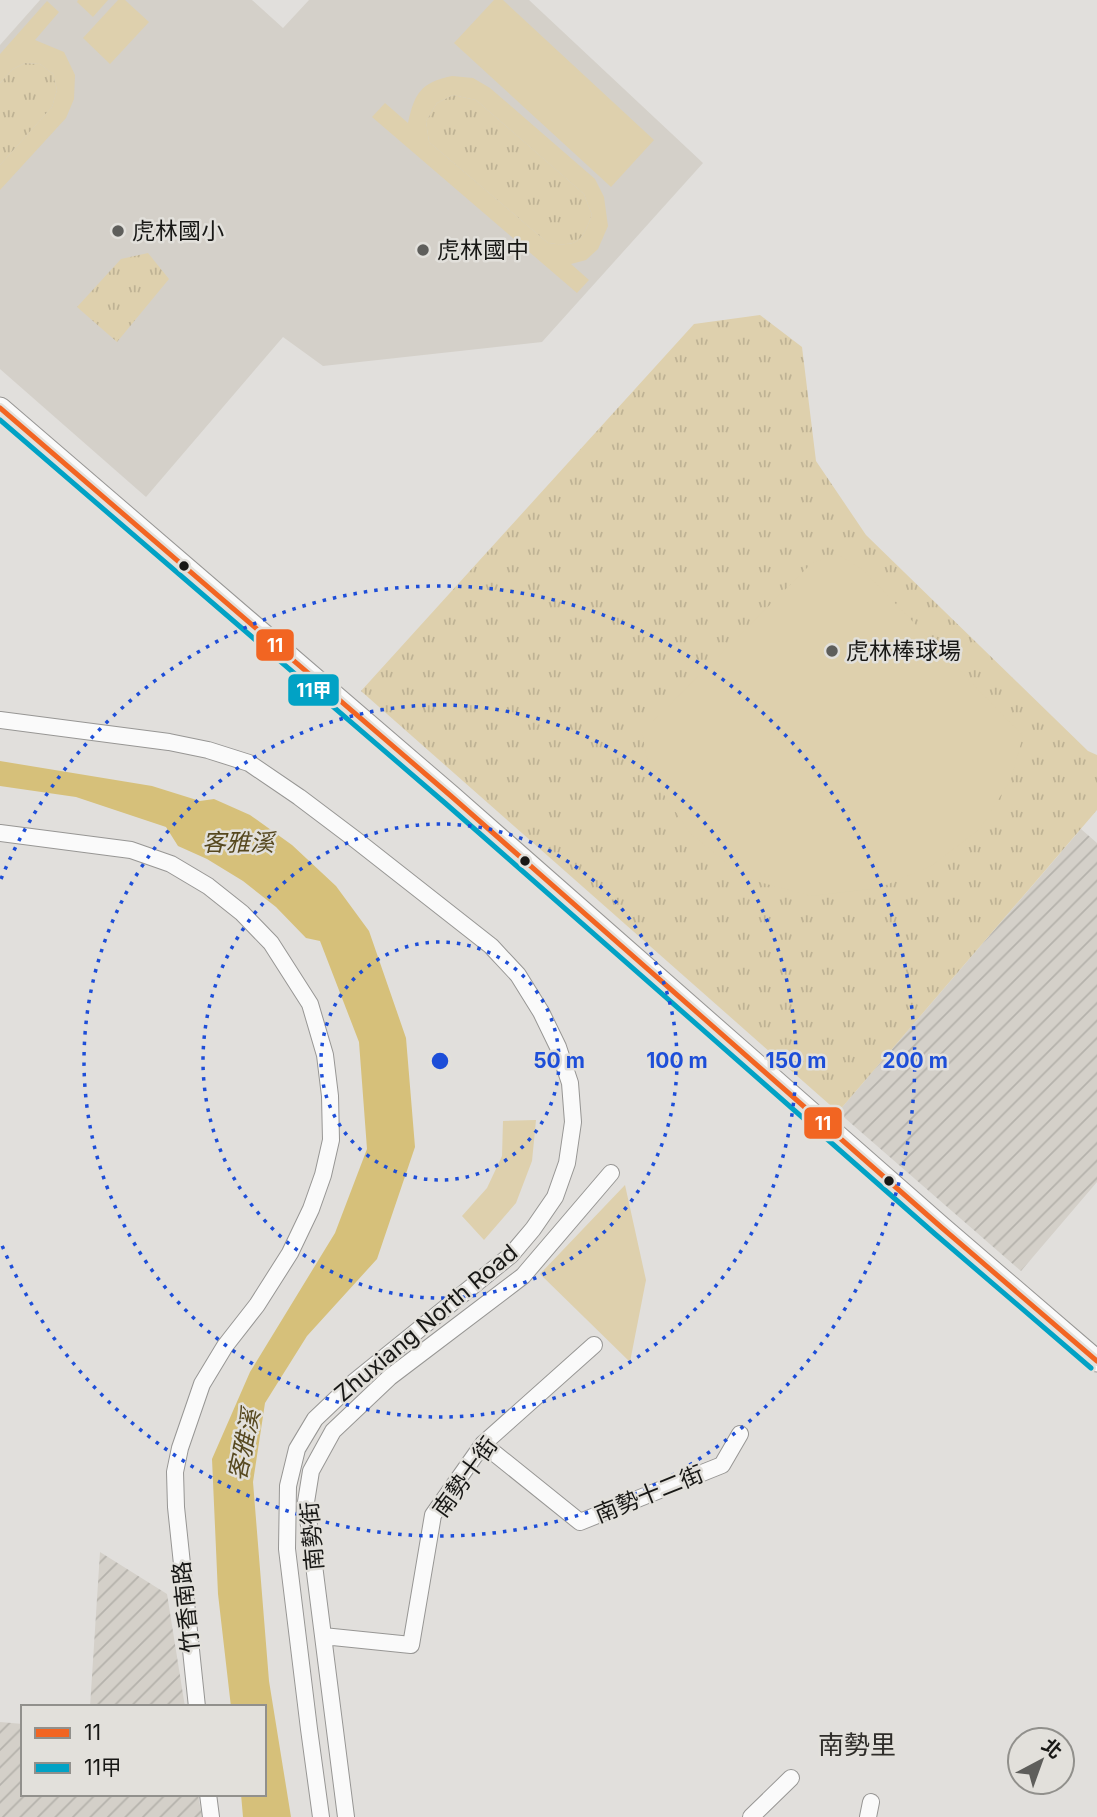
<svg xmlns="http://www.w3.org/2000/svg" width="1097" height="1817" viewBox="0 0 1097 1817" font-family="Inter,'Noto Sans TC',sans-serif">
  <style>
    .built { fill: #d4d0c9 }
    .industrial { fill: url(#industrial-furrows) }
    .grass { fill: url(#grass-tufts) }
    .green { fill: #ded0ad; fill-rule: evenodd }
    .water { fill: #d6c07a }
    .lines { fill: none; stroke-linecap: round; stroke-linejoin: round }
    .minor-casing { stroke: #979694; stroke-width: 18 }
    .tertiary-casing { stroke: #979694; stroke-width: 23 }
    .minor { stroke: #fafafa; stroke-width: 16 }
    .tertiary { stroke: #fafafa; stroke-width: 21 }
    .bus-1-casing { stroke: #e2e0db; stroke-width: 10 }
    .bus-2-casing { stroke: #e2e0db; stroke-width: 10 }
    .bus-1 { stroke: #f26522; stroke-width: 5 }
    .bus-2 { stroke: #01a2c5; stroke-width: 5 }
    .ring { fill: none; stroke: #1d4ed8; stroke-width: 3.5; stroke-dasharray: 3.5 7 }
    .poi-dot { fill: #5e5e5b; stroke: #e2e0db; stroke-width: 2.5 }
    .bus-dot { fill: #181816; stroke: #e2e0db; stroke-width: 2.5 }
    .labels { text-anchor: middle; dominant-baseline: central; stroke-width: 5; stroke-linejoin: round; paint-order: stroke }
    .poi-label { font-size: 23px; fill: #181816; stroke: #e2e0db; text-anchor: start }
    .street-label { font-size: 23px; fill: #181816; stroke: #e2e0db }
    .water-label { font-size: 24px; font-style: italic; fill: #56481f; stroke: #e2e0db }
    .quarter-label { font-size: 26px; fill: #2f2d2a; stroke: #e2e0db }
    .centre { fill: #1d4ed8; stroke: #e2e0db; stroke-width: 3.5 }
    .ring-label { font-size: 21px; text-anchor: middle; font-weight: bold; fill: #1d4ed8; stroke: #e2e0db; stroke-width: 5; stroke-linejoin: round; paint-order: stroke }
    .line-badge { stroke: #e2e0db; stroke-width: 2.5 }
    .badge-label { font-size: 19px; text-anchor: middle; font-weight: bold; fill: #fff }
  </style>
  <defs>
    <pattern id="industrial-furrows" width="10" height="10" patternUnits="userSpaceOnUse" patternTransform="scale(1.75)"><rect width="10" height="10" fill="#d4d0c9"/><path d="M-1 1l2-2M0 10L10 0M9 11l2-2" fill="none" stroke="#b5b2ac"/></pattern>
    <pattern id="grass-tufts" width="24" height="20" patternUnits="userSpaceOnUse" patternTransform="scale(1.75)"><rect width="24" height="20" fill="#ded0ad"/><path d="M3 7l-1-3M5 7V3M7 7l1-3M15 17l-1-3M17 17v-4M19 17l1-3" fill="none" stroke="#beb294"/></pattern>
  </defs>
  <rect width="100%" height="100%" fill="#e1dfdc"/>
  <path class="built" d="M40 0H252L283 28 309 0H529L703 163 542 342 323 366 283 337 146 497 0 369V45Z"/>
  <path class="industrial" d="M1081 829 1097 843V1182L1021 1271 838 1112Z
    M100 1552 167 1594 185 1707H90Z
    M0 1722 23 1724V1794H198L202 1817H0Z"/>
  <path class="grass" d="M25 63 40 64 53 74 57 90 52 107 0 165V83L13 69Z
    M453 95 476 100 584 194 592 215C581 242 579 247 548 243L429 142 426 121 437 103Z
    M148 253 169 279 117 342 77 307 121 259Z
    M760 315 802 347 816 461 866 535 1088 751 1097 755V810L838 1112 361 691 694 324Z"/>
  <path class="green" d="M78 0H108L93 17 77 2Z
    M118 0H125L149 22 110 64 83 38Z
    M494 0H503L654 140 611 187 454 43Z
    M47 1 59 12 35 40 64 52 75 75 74 99 66 118 0 190V165L52 107 57 90 53 74 40 64 25 63 13 69 0 83V54Z
    M452 76 473 78 490 88 595 179 604 197 608 226 598 249 586 260 571 264 589 280 577 293 372 117 385 103 408 123C415 93 420 83 452 76ZM453 95 476 100 584 194 592 215C581 242 579 247 548 243L429 142 426 121 437 103Z
    M837 554 863 570 1023 736 1011 779 980 829 931 866 879 888 811 896 745 878 690 833 650 774 642 732 812 563Z
    M536 1120 532 1161 516 1203 484 1240 462 1216 487 1188 502 1156 503 1121Z
    M625 1185 646 1280 630 1362 540 1274Z"/>
  <path class="water" d="M0 761 152 786 200 801 214 799 250 815 292 845 336 886 369 931 406 1038 415 1147 377 1259 307 1336 265 1403 253 1482 269 1681 291 1817H243L241 1794H264V1707H231L218 1594 212 1459 250 1372 335 1233 367 1149 359 1042 320 941 306 938 276 907 243 881 207 859 178 846 166 827 76 797 0 786Z"/>
  <g class="lines">
    <defs>
      <path id="minor" d="M0 720 169 742 208 750 249 763 299 797 356 840 491 946 518 975 541 1012 558 1047 570 1083 573 1122 567 1163 555 1197 533 1229 511 1255 354 1382 315 1419 297 1449 288 1486 287 1549 309 1729 321 1817
        M0 833 131 850 171 864 208 886 242 913 271 943 310 1004 325 1055 330 1096 331 1140 323 1175 311 1209 290 1253 257 1305 225 1346 202 1384 180 1448 175 1472 176 1507 197 1707
        M483 1444 580 1522 722 1465 740 1434
        M323 1636 411 1645 433 1515 483 1444 594 1345
        M208 1794 211 1817
        M346 1817 306 1502 311 1471 333 1431 390 1377 523 1276 611 1173
        M751 1817 791 1778
        M868 1817 871 1802"/>
      <path id="tertiary" d="M0 408 451 796 941 1227 1097 1361"/>
    </defs>
    <use href="#minor" class="minor-casing"/>
    <use href="#tertiary" class="tertiary-casing"/>
    <use href="#minor" class="minor"/>
    <use href="#tertiary" class="tertiary"/>
    <defs>
      <path id="bus-1" d="M0 408 451 796 941 1227 1097 1361"/>
      <path id="bus-2" d="M0 420 445 803 935 1234 1091 1368"/>
    </defs>
    <use href="#bus-1" class="bus-1-casing"/>
    <use href="#bus-2" class="bus-2-casing"/>
    <use href="#bus-1" class="bus-1"/>
    <use href="#bus-2" class="bus-2"/>
  </g>
  <g class="ring">
    <circle cx="440" cy="1061" r="119"/>
    <circle cx="440" cy="1061" r="237"/>
    <circle cx="440" cy="1061" r="356"/>
    <path d="M1 879A475 475 0 1 1 1 1243"/>
  </g>
  <g class="poi-dot">
    <circle cx="118" cy="231" r="7"/>
    <circle cx="423" cy="250" r="7"/>
    <circle cx="832" cy="651" r="7"/>
  </g>
  <g class="bus-dot">
    <circle cx="184" cy="566" r="6"/>
    <circle cx="525" cy="861" r="6"/>
    <circle cx="889" cy="1181" r="6"/>
  </g>
  <g class="labels">
    <g class="poi-label">
      <text x="132" y="231">虎林國小</text>
      <text x="437" y="250">虎林國中</text>
      <text x="846" y="651">虎林棒球場</text>
    </g>
    <g class="street-label">
      <text transform="translate(426 1323) rotate(-40)">Zhuxiang North Road</text>
      <text transform="translate(465 1477) rotate(-54)">南勢十街</text>
      <text transform="translate(649 1494) rotate(-22)">南勢十二街</text>
      <text transform="translate(312 1536) rotate(-95)">南勢街</text>
      <text transform="translate(186 1607) rotate(-96)">竹香南路</text>
    </g>
    <g class="water-label">
      <text x="238" y="842">客雅溪</text>
      <text transform="translate(244 1445) rotate(-78)">客雅溪</text>
    </g>
    <g class="quarter-label">
      <text x="857" y="1744">南勢里</text>
    </g>
  </g>
  <circle cx="440" cy="1061" r="10" class="centre"/>
  <g class="ring-label">
    <text x="559" y="1068">50 m</text>
    <text x="677" y="1068">100 m</text>
    <text x="796" y="1068">150 m</text>
    <text x="915" y="1068">200 m</text>
  </g>
  <g class="line-badge">
    <rect x="255" y="628" width="40" height="34" rx="7" fill="#f26522"/>
    <rect x="287" y="673" width="53" height="34" rx="7" fill="#01a2c5"/>
    <rect x="803" y="1106" width="40" height="34" rx="7" fill="#f26522"/>
  </g>
  <g class="badge-label">
    <text x="275" y="652">11</text>
    <text x="314" y="697">11甲</text>
    <text x="823" y="1130">11</text>
  </g>
  <rect x="21" y="1705" width="245" height="91" fill="#e2e0db" stroke="#91908c" stroke-width="2"/>
  <rect x="35" y="1728" width="35" height="10" fill="#f26522" stroke="#91908c" stroke-width="2"/>
  <text x="84" y="1740" font-size="21" fill="#181816">11</text>
  <rect x="35" y="1763" width="35" height="10" fill="#01a2c5" stroke="#91908c" stroke-width="2"/>
  <text x="84" y="1775" font-size="21" fill="#181816">11甲</text>
  <g transform="translate(1041 1761) rotate(41)"><circle r="33" fill="#e2e0db" stroke="#91908c" stroke-width="2"/>
  <path d="M0-5L12 26L0 18L-12 26Z" fill="#5e5e5b"/>
  <text y="-10" font-size="19" font-weight="bold" text-anchor="middle" fill="#181816">北</text>
  </g>
</svg>
